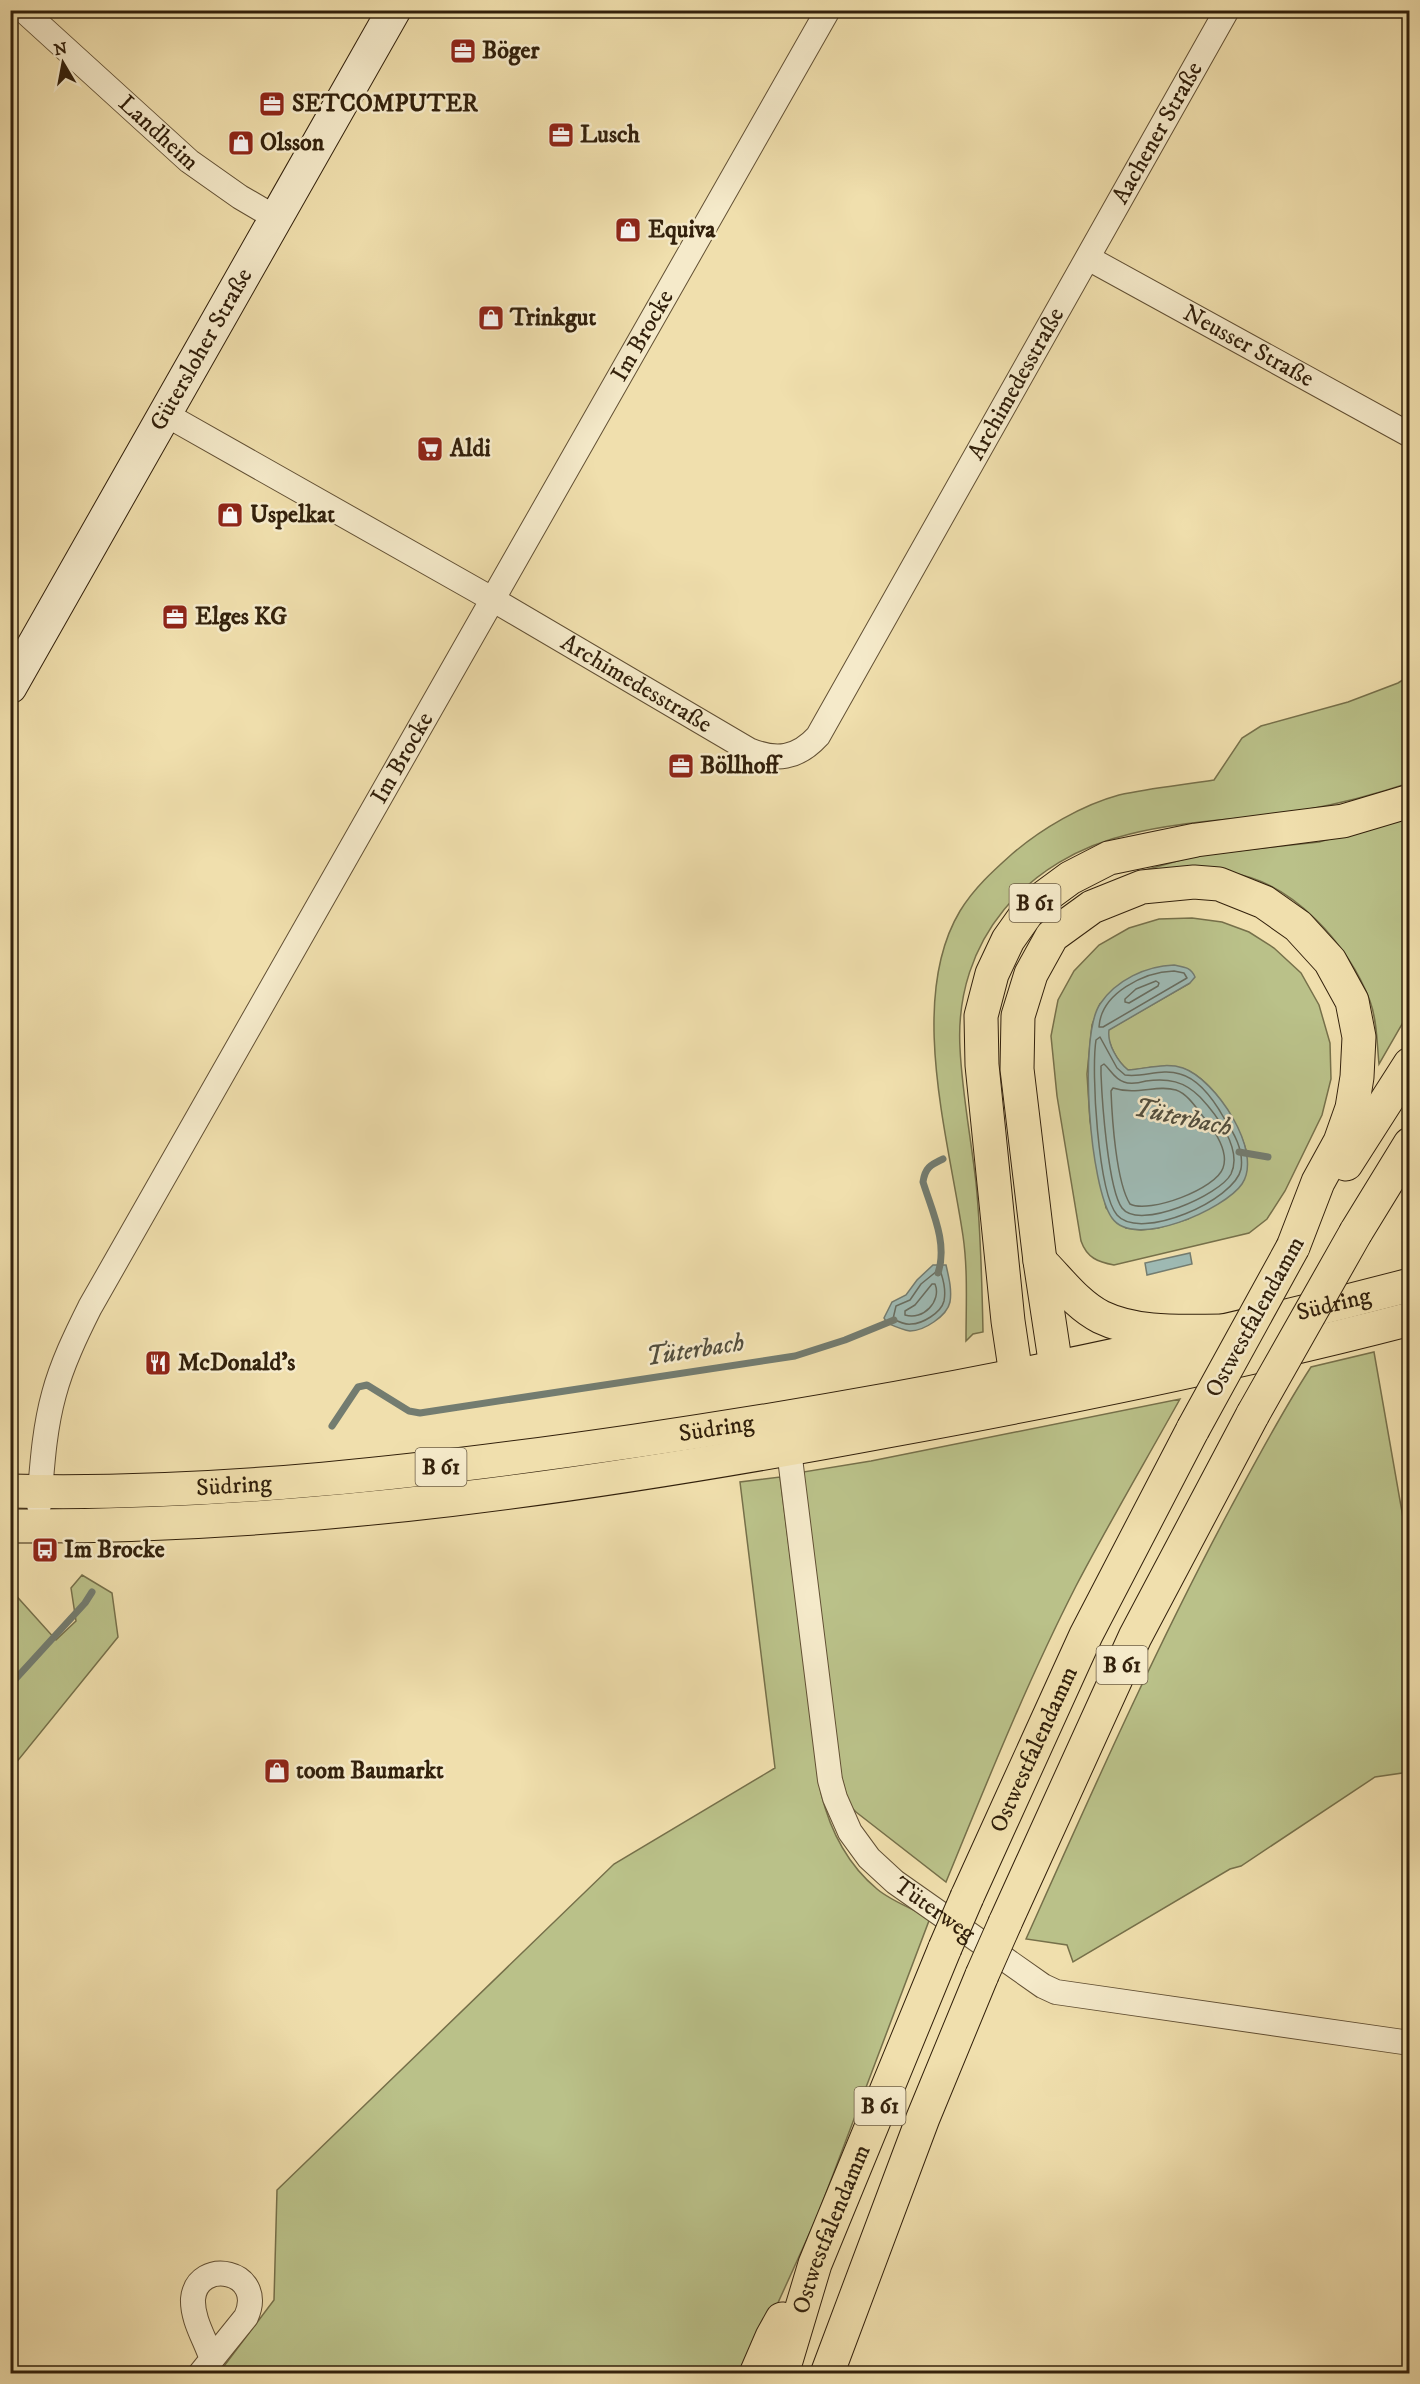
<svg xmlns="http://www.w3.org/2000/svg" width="1420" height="2384" viewBox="0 0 1420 2384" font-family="'IM FELL DW Pica',serif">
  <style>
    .green { fill: #bac189; stroke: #76704a; stroke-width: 1.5; fill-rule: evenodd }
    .water { fill: #9ebab4; stroke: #737c70; stroke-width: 1.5 }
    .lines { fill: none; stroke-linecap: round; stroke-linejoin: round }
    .shore { stroke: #686d60; stroke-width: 1.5 }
    .stream { stroke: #737c70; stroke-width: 7 }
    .street-casing { stroke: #625034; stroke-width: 26 }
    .secondary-casing { stroke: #32200b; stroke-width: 35 }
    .primary-casing { stroke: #32200b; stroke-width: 35 }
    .highway-casing { stroke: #32200b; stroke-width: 35 }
    .street { stroke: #f5eaca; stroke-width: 24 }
    .secondary { stroke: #f5eaca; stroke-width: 33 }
    .primary { stroke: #f0dfad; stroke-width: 33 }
    .highway { stroke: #f0dfad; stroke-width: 33 }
    .highway-bridge-casing { stroke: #32200b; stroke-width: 35; stroke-linecap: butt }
    .highway-bridge { stroke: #f0dfad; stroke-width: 33 }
    .labels { text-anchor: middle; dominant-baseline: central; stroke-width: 5; stroke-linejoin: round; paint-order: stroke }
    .shield { fill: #f5eaca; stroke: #6c5d44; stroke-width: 1.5 }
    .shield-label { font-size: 22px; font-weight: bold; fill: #32200b }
    .poi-label { font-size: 24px; font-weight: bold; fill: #32200b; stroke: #f5eaca; text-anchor: start }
    .street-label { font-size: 24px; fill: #32200b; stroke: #f5eaca }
    .water-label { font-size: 26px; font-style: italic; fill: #524e3e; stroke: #f5eaca }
  </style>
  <rect width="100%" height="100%" fill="#f0dfad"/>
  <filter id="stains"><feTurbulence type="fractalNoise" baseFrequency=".00333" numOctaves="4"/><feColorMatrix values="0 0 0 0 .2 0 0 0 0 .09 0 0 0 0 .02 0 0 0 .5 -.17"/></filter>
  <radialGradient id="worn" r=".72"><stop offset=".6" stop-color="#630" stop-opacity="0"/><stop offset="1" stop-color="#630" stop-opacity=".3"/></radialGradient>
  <path class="green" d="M1409 676V783C1374 795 1338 804 1300 811 1244 820 1185 820 1130 834 1027 858 954 940 960 1048 962 1093 971 1138 976 1183 981 1233 982 1282 983 1332L973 1334 966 1341C966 1306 968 1270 963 1236 949 1140 907 999 960 911 974 888 993 871 1012 854 1041 829 1082 805 1119 795 1150 788 1183 785 1214 780L1242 738 1261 726 1348 702 1398 683Z
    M1409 817V1012L1379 1064C1377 1044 1377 1020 1370 1001 1349 945 1292 881 1230 873 1200 870 1168 872 1138 872L1199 855 1319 842Z
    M1192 918 1222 922 1249 932 1274 948 1301 973 1319 1005 1330 1043 1331 1079 1322 1115 1285 1191 1267 1219 1249 1233 1114 1265C1098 1262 1087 1258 1081 1241L1057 1096 1051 1036 1058 1000 1074 971 1099 945 1129 928 1159 919ZM1190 983 1108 1030C1107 1044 1118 1062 1128 1070 1146 1069 1162 1064 1180 1068 1211 1075 1239 1125 1247 1153L1188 1219 1158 1228 1141 1230 1126 1228 1106 1208 1090 1121 1087 1074 1092 1025 1100 1004Z
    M1374 1352 1409 1552V1772L1375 1777 1241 1866 1230 1869 1073 1962 1067 1945 1026 1939C1091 1794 1155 1649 1230 1509 1256 1461 1281 1413 1311 1367Z
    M1180 1399C1145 1462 1109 1523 1076 1586 1027 1682 987 1782 946 1882L856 1812 849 1805 841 1775 803 1472 871 1461Z
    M780 1477 821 1793C830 1830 847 1864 877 1889 891 1901 913 1909 930 1918L817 2217 746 2373 218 2374 274 2300 277 2190 614 1864 775 1768 740 1482Z
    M82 1575 112 1593 118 1637 11 1769V1590L56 1640 76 1621 71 1588Z"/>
  <path class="water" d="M1174 965C1184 967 1191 967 1195 977L1190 983 1109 1030C1107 1044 1118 1062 1128 1070 1146 1069 1165 1062 1183 1068 1215 1079 1264 1151 1242 1184 1225 1209 1134 1250 1112 1218 1090 1187 1078 1037 1100 1004 1116 980 1146 966 1174 965Z
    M1190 1253 1192 1264 1147 1275 1145 1263Z
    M933 1265H946C949 1278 952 1290 950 1302 947 1316 924 1331 910 1331 903 1330 894 1326 887 1323L884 1318 892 1302 906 1295 917 1280Z"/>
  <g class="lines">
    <path class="shore" d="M1174 971 1184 973 1187 978 1103 1027H1099C1101 993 1144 972 1174 971Z
      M1156 981 1159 983 1158 986 1129 1003 1125 1002V999L1136 989Z
      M1100 1037 1117 1068 1125 1075C1143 1078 1161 1068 1180 1074 1199 1079 1215 1102 1224 1118 1234 1133 1244 1150 1241 1169 1235 1200 1140 1242 1117 1215 1098 1192 1091 1071 1096 1040Z
      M1104 1064C1111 1070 1114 1079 1124 1082 1131 1085 1139 1083 1146 1081 1168 1078 1184 1081 1200 1097 1216 1114 1243 1149 1231 1174 1220 1195 1139 1231 1122 1208 1108 1189 1102 1100 1101 1074V1066Z
      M1113 1088C1138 1096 1156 1084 1176 1090 1188 1094 1197 1109 1205 1119 1215 1131 1229 1152 1223 1168 1216 1189 1149 1214 1130 1204 1116 1182 1112 1117 1111 1091Z
      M937 1271 941 1273C944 1282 946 1291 944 1301 941 1313 922 1324 911 1324 905 1325 897 1321 893 1319L896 1306 910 1300 921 1284Z
      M932 1284H935C942 1301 923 1321 905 1315V1311L915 1305Z"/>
    <path class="stream" d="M1239 1152 1268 1157
      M938 1273C948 1243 932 1211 923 1182 925 1168 930 1165 943 1159
      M332 1426 358 1387 367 1385 409 1411 420 1413 795 1356 845 1340 894 1320
      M10 1685 85 1603 92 1592"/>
    <defs>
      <g id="street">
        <path id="s1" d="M23 10 189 161 240 197 276 218"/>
        <path id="s2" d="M1088 258 1410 435"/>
        <path id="s3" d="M165 414 492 599 749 750C776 761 797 759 818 736L1227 10"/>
        <path id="s4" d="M789 1450 830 1780 835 1798 850 1832 869 1858 895 1882 1043 1986 1056 1992 1410 2043"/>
        <path id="s5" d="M39 1505C42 1468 44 1430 54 1394 62 1364 76 1335 90 1307L828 10"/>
        <path d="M200 2374 246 2317C267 2270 197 2257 193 2299 192 2319 205 2339 211 2357"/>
      </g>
      <g id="secondary">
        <path id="s6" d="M10 687 394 10"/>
      </g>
      <g id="primary">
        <path id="s7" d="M10 1491C218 1496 429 1471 635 1441 895 1403 1155 1352 1410 1285"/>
        <path d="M10 1526C305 1528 598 1485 887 1431 1063 1399 1237 1364 1410 1319"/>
      </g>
      <g id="highway">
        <path d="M1346 1164 1410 1064"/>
        <path d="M1356 1232 1410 1144"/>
        <path d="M1040 1261C1059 1280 1077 1305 1101 1317 1138 1335 1185 1331 1224 1331"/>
        <path d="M1056 1367 1040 1261 1017 1069 1018 1016 1031 974 1052 936 1092 907 1142 887 1194 882 1219 884 1264 902 1298 926 1330 961 1352 1001 1359 1037 1357 1077 1352 1108 1340 1142 1318 1182 1293 1247"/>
        <path d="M1016 1375 1008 1321 982 1065 981 1016 992 974 1008 940 1032 906 1070 878 1109 858 1196 840 1343 821 1410 801"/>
        <path id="s8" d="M967 1897 1086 1635 1193 1429"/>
        <path d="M1005 1923 1135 1637 1253 1414"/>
        <path d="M756 2374 772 2337 782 2319"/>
        <path id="s9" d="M782 2374 815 2264 945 1948"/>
        <path d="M827 2374 923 2118 982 1975"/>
      </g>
    </defs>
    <use href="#street" class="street-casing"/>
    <use href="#secondary" class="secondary-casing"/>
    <use href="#primary" class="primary-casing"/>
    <use href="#highway" class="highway-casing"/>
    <use href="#street" class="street"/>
    <use href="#secondary" class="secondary"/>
    <use href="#primary" class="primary"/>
    <use href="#highway" class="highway"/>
    <defs>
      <path id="highway-bridge" d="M1253 1414 1356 1232
        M1193 1429 1293 1247
        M945 1948 967 1897
        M982 1975 1005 1923"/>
    </defs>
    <use href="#highway-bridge" class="highway-bridge-casing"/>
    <use href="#highway-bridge" class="highway-bridge"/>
  </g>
  <defs>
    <symbol id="office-square" viewBox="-11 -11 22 22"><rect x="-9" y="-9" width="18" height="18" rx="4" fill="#8f2418" stroke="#f5eaca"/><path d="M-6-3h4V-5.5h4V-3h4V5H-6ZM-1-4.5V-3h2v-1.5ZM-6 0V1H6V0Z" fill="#fff"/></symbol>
    <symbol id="shop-square" viewBox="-11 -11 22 22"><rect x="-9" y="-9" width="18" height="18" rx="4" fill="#8f2418" stroke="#f5eaca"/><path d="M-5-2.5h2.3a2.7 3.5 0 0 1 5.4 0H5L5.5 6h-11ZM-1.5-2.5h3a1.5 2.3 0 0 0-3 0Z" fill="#fff"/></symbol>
    <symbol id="supermarket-square" viewBox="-11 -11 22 22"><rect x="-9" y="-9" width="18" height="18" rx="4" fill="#8f2418" stroke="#f5eaca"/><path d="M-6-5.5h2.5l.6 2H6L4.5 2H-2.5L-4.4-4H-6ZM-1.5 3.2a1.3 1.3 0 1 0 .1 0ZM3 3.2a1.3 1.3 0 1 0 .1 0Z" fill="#fff"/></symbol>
    <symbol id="restaurant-square" viewBox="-11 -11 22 22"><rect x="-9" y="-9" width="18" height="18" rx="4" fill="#8f2418" stroke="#f5eaca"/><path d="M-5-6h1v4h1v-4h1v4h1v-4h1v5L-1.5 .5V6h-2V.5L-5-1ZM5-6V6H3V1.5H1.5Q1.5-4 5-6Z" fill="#fff"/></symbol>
    <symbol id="bus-square" viewBox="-11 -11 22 22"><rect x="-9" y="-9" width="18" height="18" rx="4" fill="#8f2418" stroke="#f5eaca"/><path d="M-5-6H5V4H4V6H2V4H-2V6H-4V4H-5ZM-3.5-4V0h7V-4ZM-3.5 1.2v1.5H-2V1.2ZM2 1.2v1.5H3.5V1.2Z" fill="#fff"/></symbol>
  </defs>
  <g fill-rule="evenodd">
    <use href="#office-square" x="448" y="36" width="30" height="30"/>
    <use href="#office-square" x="257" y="89" width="30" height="30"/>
    <use href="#office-square" x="546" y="120" width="30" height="30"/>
    <use href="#shop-square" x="226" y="128" width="30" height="30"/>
    <use href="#shop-square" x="613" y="215" width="30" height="30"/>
    <use href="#shop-square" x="476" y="303" width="30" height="30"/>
    <use href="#supermarket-square" x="415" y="434" width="30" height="30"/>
    <use href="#shop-square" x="215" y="500" width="30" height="30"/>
    <use href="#office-square" x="160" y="602" width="30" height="30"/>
    <use href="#office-square" x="666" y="751" width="30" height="30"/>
    <use href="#restaurant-square" x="143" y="1348" width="30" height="30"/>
    <use href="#bus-square" x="30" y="1535" width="30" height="30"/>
    <use href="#shop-square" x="262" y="1756" width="30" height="30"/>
  </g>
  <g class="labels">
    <g class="shield">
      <rect x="1009.5" y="884" width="51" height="38" rx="4.5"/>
      <rect x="415.5" y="1448" width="51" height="38" rx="4.5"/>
      <rect x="1096.5" y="1646" width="51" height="38" rx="4.5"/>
      <rect x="854.5" y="2087" width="51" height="38" rx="4.5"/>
    </g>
    <g class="shield-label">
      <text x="1035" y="903">B 61</text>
      <text x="441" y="1467">B 61</text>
      <text x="1122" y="1665">B 61</text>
      <text x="880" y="2106">B 61</text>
    </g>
    <g class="poi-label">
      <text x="482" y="51">Böger</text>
      <text x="292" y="104">SETCOMPUTER</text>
      <text x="580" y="135">Lusch</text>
      <text x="260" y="143">Olsson</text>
      <text x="648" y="230">Equiva</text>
      <text x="510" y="318">Trinkgut</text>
      <text x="450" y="449">Aldi</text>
      <text x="250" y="515">Uspelkat</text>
      <text x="195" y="617">Elges KG</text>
      <text x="700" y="766">Böllhoff</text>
      <text x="178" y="1363">McDonald's</text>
      <text x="64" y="1550">Im Brocke</text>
      <text x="296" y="1771">toom Baumarkt</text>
    </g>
    <g class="street-label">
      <text stroke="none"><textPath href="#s1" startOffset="183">Landheim</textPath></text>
      <text stroke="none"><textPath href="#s3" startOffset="1442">Aachener Straße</textPath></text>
      <text stroke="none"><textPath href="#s5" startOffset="1324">Im Brocke</textPath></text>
      <text stroke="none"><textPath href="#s2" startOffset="183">Neusser Straße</textPath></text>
      <text stroke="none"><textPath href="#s6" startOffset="388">Gütersloher Straße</textPath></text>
      <text stroke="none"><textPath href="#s3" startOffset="1154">Archimedesstraße</textPath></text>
      <text stroke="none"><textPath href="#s3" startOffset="543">Archimedesstraße</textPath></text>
      <text stroke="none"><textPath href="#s5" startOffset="838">Im Brocke</textPath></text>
      <text stroke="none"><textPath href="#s7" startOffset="1340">Südring</textPath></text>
      <text transform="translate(1255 1317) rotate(-61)">Ostwestfalendamm</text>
      <text stroke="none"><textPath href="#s7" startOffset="710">Südring</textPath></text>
      <text stroke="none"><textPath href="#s7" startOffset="224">Südring</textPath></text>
      <text stroke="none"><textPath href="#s8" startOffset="162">Ostwestfalendamm</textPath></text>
      <text stroke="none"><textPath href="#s4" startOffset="504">Tüterweg</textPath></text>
      <text stroke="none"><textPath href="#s9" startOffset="153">Ostwestfalendamm</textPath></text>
    </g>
    <g class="water-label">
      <text transform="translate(1183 1118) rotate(12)">Tüterbach</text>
      <text transform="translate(695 1350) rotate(-9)">Tüterbach</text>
    </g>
  </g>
  <rect width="1420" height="2384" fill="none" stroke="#f0dfad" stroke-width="36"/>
  <rect x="12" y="12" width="1396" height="2360" fill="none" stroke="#32200b" stroke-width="3"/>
  <rect x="18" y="18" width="1384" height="2348" fill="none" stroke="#32200b" stroke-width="1.5"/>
  <g transform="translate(63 63) rotate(350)" stroke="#f5eaca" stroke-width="4.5" paint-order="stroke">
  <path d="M0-4.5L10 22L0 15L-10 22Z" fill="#32200b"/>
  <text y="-9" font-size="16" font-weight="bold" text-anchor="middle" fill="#32200b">N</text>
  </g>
  <rect width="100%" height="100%" filter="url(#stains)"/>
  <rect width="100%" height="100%" fill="url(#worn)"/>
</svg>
